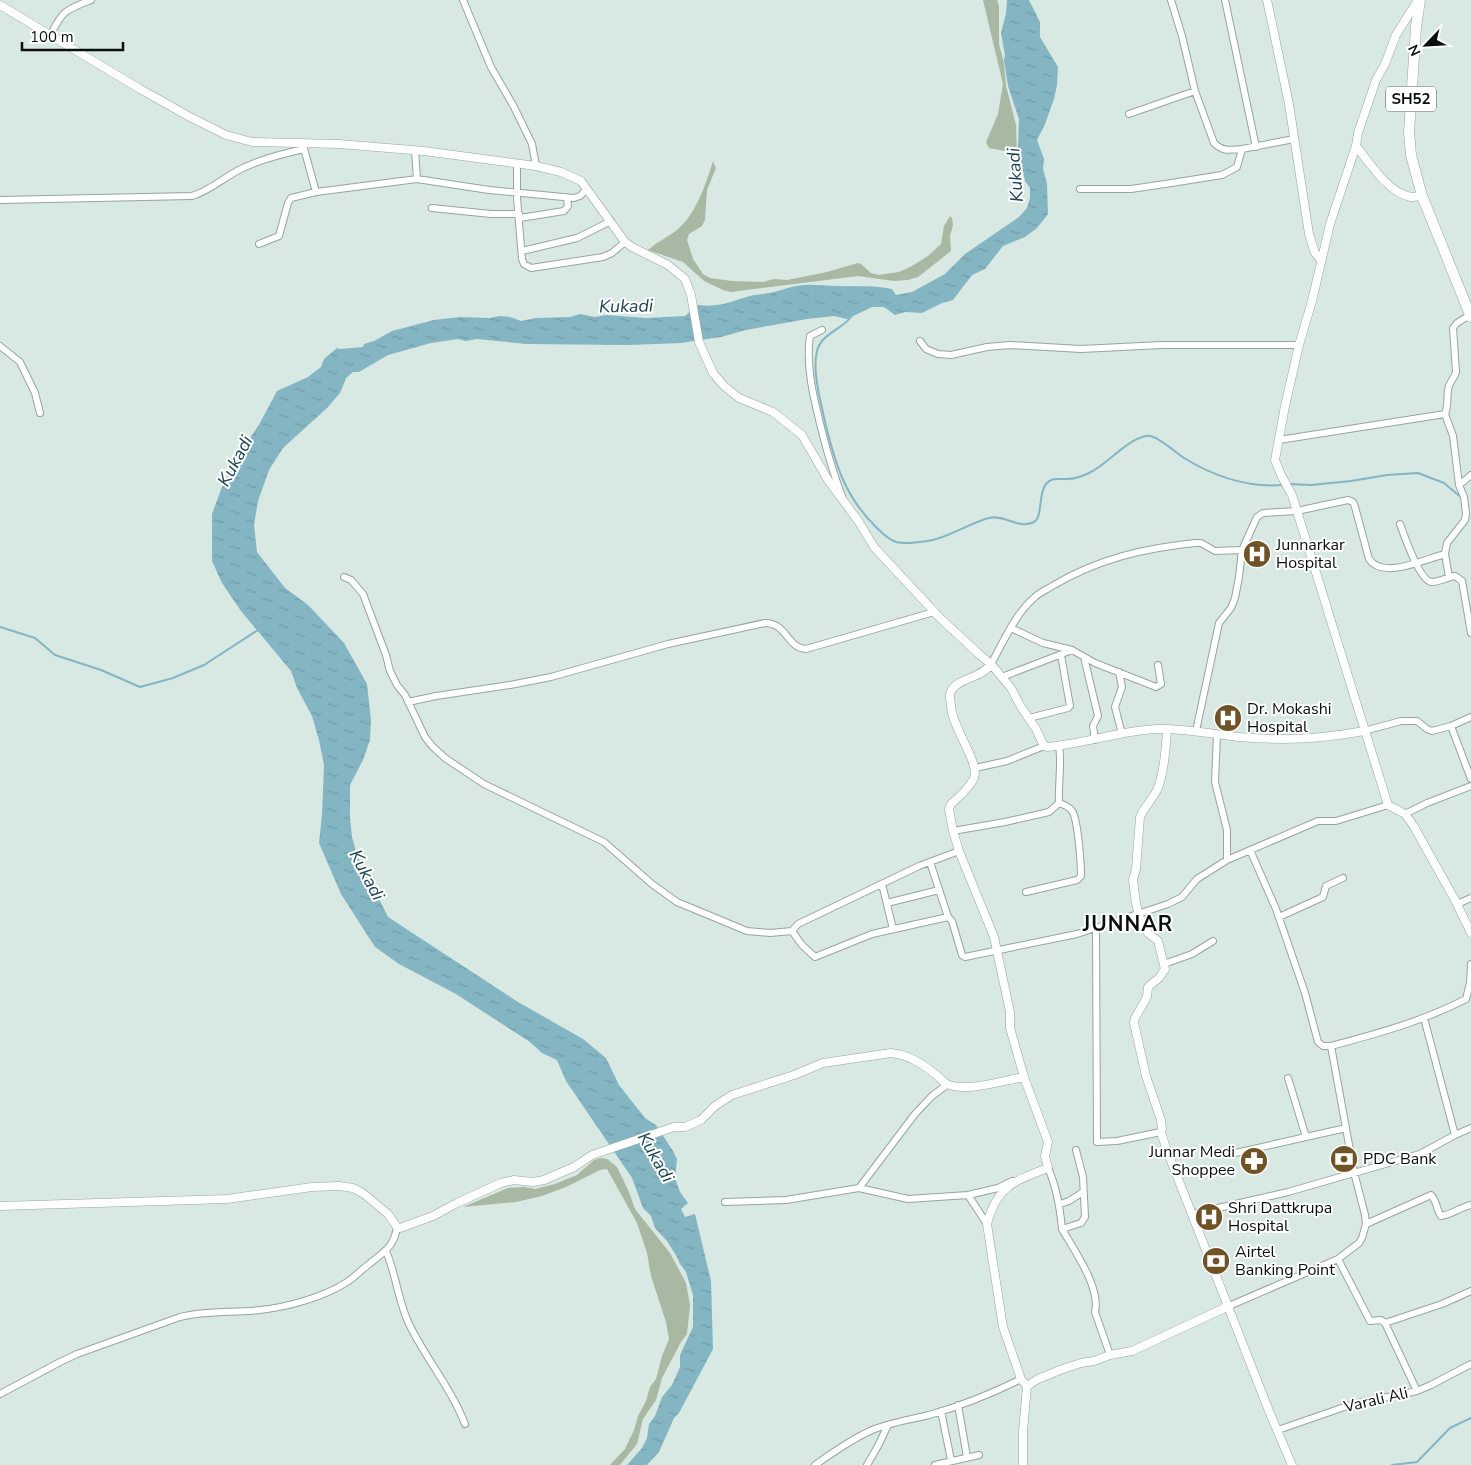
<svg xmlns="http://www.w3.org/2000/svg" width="1471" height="1465" viewBox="0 0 1471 1465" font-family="'Nunito Sans',sans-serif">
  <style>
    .green { fill: #a9b8a3 }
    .water { fill: url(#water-ripples) }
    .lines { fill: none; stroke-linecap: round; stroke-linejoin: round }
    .stream { stroke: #84b5c3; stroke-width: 2 }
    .minor-casing { stroke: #96a5a1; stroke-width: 8 }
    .tertiary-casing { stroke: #96a5a1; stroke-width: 9 }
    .primary-casing { stroke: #96a5a1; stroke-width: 11 }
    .minor { stroke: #fff; stroke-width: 6 }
    .tertiary { stroke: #fff; stroke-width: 8 }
    .primary { stroke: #fff; stroke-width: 10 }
    .labels { text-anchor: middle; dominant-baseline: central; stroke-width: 4; stroke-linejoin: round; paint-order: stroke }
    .shield { fill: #fff; stroke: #535756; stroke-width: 1 }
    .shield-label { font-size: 15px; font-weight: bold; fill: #090f0d }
    .poi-label { font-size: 16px; fill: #090f0d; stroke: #fff; text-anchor: start }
    .street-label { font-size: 16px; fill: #090f0d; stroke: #fff }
    .water-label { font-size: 18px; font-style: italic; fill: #1a4551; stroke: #fff }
    .district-label { font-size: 21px; font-weight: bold; letter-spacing: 1px; fill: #090f0d; stroke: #fff }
  </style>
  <defs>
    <pattern id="water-ripples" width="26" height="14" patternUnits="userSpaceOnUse" patternTransform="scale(1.25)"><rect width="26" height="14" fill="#84b5c3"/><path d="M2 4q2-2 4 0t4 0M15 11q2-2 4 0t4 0" fill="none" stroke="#719aa6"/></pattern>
  </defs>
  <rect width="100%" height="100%" fill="#d8e8e3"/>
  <path class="green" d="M983 0H997L999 6V44L1004 63 1006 86 1016 125 1017 155 1014 157 1005 151 989 148 986 142 998 114 1003 84Z
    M713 161 716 168 707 190 705 220 702 226 689 234 687 240 693 259 703 274 710 278 732 281 763 282 774 279 787 280 827 272 858 263 861 264 871 273 878 275 899 272 912 266 928 256 941 244 944 226 950 216 952 218 953 225 950 236 951 251 918 277 908 280 894 281 858 276 731 292 723 290 704 281 683 262 648 250C657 242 668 237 677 230 696 214 706 184 713 161Z
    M601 1158 607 1159 617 1167 629 1192 635 1209 670 1253 686 1283 690 1305 687 1334 681 1342 662 1378 656 1400 643 1419 637 1444 620 1465H610L625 1449 634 1430 638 1416 646 1401 650 1387 656 1379 662 1356 669 1339 666 1322 651 1276 647 1253 637 1223 607 1169 600 1170 566 1187 542 1196 516 1202 463 1207 508 1188 525 1187 535 1189 555 1184 577 1175 594 1160Z"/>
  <path class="water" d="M1007 0H1029L1040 22V37L1058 67 1057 85 1054 99 1045 124 1037 140 1044 159 1043 169 1047 184 1048 214 1037 228 1025 237 1003 246 985 269 972 275 953 300 942 303 922 313 905 312 895 315 884 307H872L847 319 834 316 807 319 746 330 721 337 681 343 629 345 526 344 477 339 466 341 458 339 431 343 388 355 359 372H353L346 378 340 393 327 408 283 448 269 470 258 501 254 525 257 552 285 588 308 605 344 643 367 684 371 720 370 740 363 760 350 785V818L352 837 357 855 388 917 518 1002 583 1039 606 1058 619 1085 645 1118 656 1125 673 1151 677 1159 675 1178 680 1192 688 1203 681 1209 685 1217 695 1214 711 1281 713 1349 679 1413 674 1418 659 1452 647 1465H627L642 1448 647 1438 649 1424 655 1416 662 1397 672 1385 680 1367V1355L693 1327V1295L686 1272 680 1264 677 1257 667 1241 655 1228 651 1216 643 1208 632 1178 566 1081 557 1060 542 1053 530 1042 456 994 399 964 375 947 341 894 319 843 322 815 324 765 319 740 312 716 297 688 291 671 241 611 222 583 212 561V514L222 487 238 456 260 423 277 391 308 377 321 367 324 359 337 348 340 349 363 347 364 344 374 341 392 331 434 320 460 317 490 318 500 316 510 317 521 321 536 318 570 317 580 314 595 317 606 315 646 318 685 316 698 305C723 308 732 300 754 295 761 294 767 294 774 292 779 291 783 289 788 288 807 282 820 286 838 286 857 287 874 285 892 289L896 295 912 292 945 274 965 254 1019 217 1027 208 1030 198V188L1025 181 1018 147 1019 119 1008 86 1004 60 1005 55 1001 33 1006 13Z"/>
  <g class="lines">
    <path class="stream" d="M851 317C843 327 831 331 822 341 807 358 822 406 826 426 836 466 845 496 875 526 881 532 887 539 896 542 907 545 922 542 933 540 953 535 970 523 989 518 1004 514 1019 530 1034 522 1043 517 1038 493 1046 484 1053 476 1059 480 1067 479 1074 479 1083 476 1089 473 1108 464 1126 440 1146 436 1156 434 1175 452 1184 458 1215 477 1247 488 1284 485
      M1289 484 1311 485 1351 481 1387 475 1418 473 1444 483 1463 499
      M0 627 35 638 55 655 101 670 140 687 173 678 204 665 258 630
      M1392 1465 1417 1462 1450 1428 1471 1418"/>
    <defs>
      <path id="minor" d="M463 0 491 67 514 107 532 144 536 166
        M1171 0 1182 36 1195 91 1214 143C1223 152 1230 150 1242 149
        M1225 0 1256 147
        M51 34C63 10 66 10 91 0
        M1129 114 1195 91
        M303 145 316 192 417 179
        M415 150 417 179 489 190 574 198 580 196 587 189
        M517 164V198L522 259 524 264 531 268 603 257 612 253 625 242
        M1080 189H1131L1165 184 1222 175 1237 167 1242 149 1294 139
        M0 200 192 196C209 191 222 179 237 171 257 160 281 154 304 149
        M432 208 491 214H519
        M520 218 564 211 568 206 567 198
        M259 244 279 236 288 203 291 198 316 192
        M522 251 577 238 611 221
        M822 330 810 336C806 361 811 387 817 411 824 441 831 468 842 496
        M920 341 926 349 938 354 951 355 987 347 1010 345 1081 349 1161 345H1299
        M0 346 20 362 35 393 40 413
        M1279 440 1445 414C1449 405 1446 395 1449 386 1451 380 1455 377 1456 372L1453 328 1457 323 1470 315
        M1459 485 1471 475
        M1400 524C1404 535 1420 582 1432 582 1439 582 1448 577 1455 576L1462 581 1471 633
        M1445 554 1447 543 1465 520 1466 513 1464 497 1459 485 1453 436 1445 414
        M344 577 351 580 363 594 386 655 390 671 397 685 405 695 425 737 432 746 445 758 484 784 604 842 652 884 677 902 747 931 770 933 792 931 802 945 815 957 872 934 948 917 952 921 962 955 965 957 1077 934 1168 904 1182 897 1197 879 1227 860 1318 821H1336L1388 805
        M1011 628 1043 643 1072 650 1095 663 1156 687 1161 684 1158 665
        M1084 657 1098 716 1093 726 1095 740
        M991 664C1004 641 1015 614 1035 597 1040 592 1048 589 1054 585 1098 559 1145 548 1195 543H1201L1215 551 1242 550
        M1119 672 1122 687 1115 707 1122 734
        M1002 677 1072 650
        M408 702 436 696 510 685 551 677 668 644 765 623C787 623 787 648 806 649L934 612
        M1029 718 1068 708 1070 706 1061 655
        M1451 726 1471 717
        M1196 731 1219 623 1231 608 1235 598 1239 577 1242 550 1257 517 1263 513 1297 511 1348 500 1353 502 1355 507 1369 559C1383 580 1425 559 1445 554L1449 577
        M1364 731 1401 721H1417L1427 729 1432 731 1451 726 1471 779
        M1217 734 1215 782 1227 830V860
        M975 768 1007 761 1044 746
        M1405 814 1427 803 1471 786
        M953 831 1005 822 1049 812 1059 803C1058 784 1062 764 1059 746
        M1250 850 1276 909 1305 993 1318 1042 1323 1046H1331C1379 1033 1421 1022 1466 999L1470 983 1471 964
        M930 862 948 917
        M882 884 893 929
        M1026 892 1077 880 1081 876C1081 864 1078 819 1072 811 1069 806 1064 805 1059 803
        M887 903 939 890
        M1457 904 1471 898
        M1279 917 1323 897 1326 886 1343 878
        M1096 928 1097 1142 1117 1141 1161 1132
        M792 931 798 924 919 866 959 851
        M1164 964 1192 954 1213 941
        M1424 1018 1455 1135
        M1288 1078 1306 1137
        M948 1084 932 1096 915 1114 859 1188 908 1199 968 1195 987 1224
        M1231 1154 1346 1128
        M1048 1168C1057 1188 1060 1207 1062 1229L1081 1223 1085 1217 1083 1177 1076 1150
        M968 1195 998 1188 1012 1181
        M725 1202 786 1200 859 1188
        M1060 1204 1069 1201 1083 1192
        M1192 1214 1288 1192 1420 1154 1455 1135 1471 1128
        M1366 1224 1431 1195C1437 1201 1436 1209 1441 1216 1451 1215 1461 1207 1471 1205
        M1062 1229C1074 1250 1101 1288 1095 1312L1110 1355
        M386 1251C396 1274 398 1301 409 1324 426 1359 451 1388 465 1424
        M1338 1259 1370 1321 1381 1320 1385 1323 1417 1391
        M1229 1306 1338 1259 1359 1243 1362 1238 1366 1224 1365 1215 1354 1172 1331 1046
        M1385 1323 1442 1304 1471 1291
        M0 1394 60 1362 77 1354 180 1317C206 1310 234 1313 260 1310 288 1307 324 1297 347 1282 355 1277 361 1270 368 1265 383 1252 394 1248 397 1227
        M958 1405 967 1457
        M941 1411 951 1460
        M1278 1430 1353 1404 1417 1391 1431 1385 1471 1364
        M815 1465C832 1453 850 1440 870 1431 888 1423 909 1420 929 1415 961 1406 991 1394 1021 1379
        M867 1465 878 1446 888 1425
        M935 1465 979 1455"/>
      <path id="tertiary" d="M1267 0 1289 104 1309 234 1315 253 1321 260
        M1418 0 1396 35 1385 64 1376 80 1358 133 1356 146C1369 162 1388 193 1411 197 1414 197 1419 196 1422 196
        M0 5 140 89 190 117 226 135 237 138 252 142 339 144 424 151 536 166 561 172 581 181 625 242 632 247 668 265 685 279 691 295 699 342 713 373 723 385 739 398 773 412 802 435 828 480 859 522 874 547 940 618 980 655 991 664 1011 688 1021 707 1036 729 1044 746 1047 747C1084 744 1119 731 1156 729 1183 728 1213 734 1239 737 1284 741 1320 739 1364 731
        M1356 146 1330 224 1312 301 1299 345 1285 406 1275 460 1281 475 1292 495 1388 805 1405 814 1413 825 1455 900 1471 933
        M991 664C982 678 958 678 951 691 948 696 951 701 951 706 952 728 980 762 974 778 970 787 958 798 951 804L949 809 953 831 959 851 994 937 1010 1012V1028L1024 1077 1048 1142 1045 1156 1048 1168C1014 1181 997 1186 987 1224L1003 1327 1021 1379 1027 1386
        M1167 730C1166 747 1164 775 1157 790 1152 800 1144 807 1140 817L1136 869 1133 880 1136 904 1141 922 1148 933 1158 941 1165 969 1159 978 1148 987 1147 997 1135 1018 1134 1023 1146 1076 1161 1120 1162 1129 1161 1132 1166 1148 1269 1411 1292 1465
        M0 1206 227 1199 312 1187 339 1186 353 1188 364 1194 388 1214 397 1227 400 1228 433 1216 457 1203 501 1183 514 1180 533 1182 544 1180 574 1167 592 1155 674 1127H685L701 1120 715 1106 732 1095 794 1075 823 1063 891 1053C909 1055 921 1063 935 1074 939 1077 943 1082 947 1084 965 1093 1005 1080 1024 1077
        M1023 1465V1431L1027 1386 1038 1379 1060 1370 1081 1363 1094 1361 1110 1355 1132 1351 1229 1306"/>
      <path id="primary" d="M1420 0 1416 27 1409 132 1411 155 1422 196 1471 317"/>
    </defs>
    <use href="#minor" class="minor-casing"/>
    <use href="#tertiary" class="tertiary-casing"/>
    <use href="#primary" class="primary-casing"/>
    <use href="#minor" class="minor"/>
    <use href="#tertiary" class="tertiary"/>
    <use href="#primary" class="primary"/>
  </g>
  <defs>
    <symbol id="hospital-disc" viewBox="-11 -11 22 22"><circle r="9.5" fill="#6f5226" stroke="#fff"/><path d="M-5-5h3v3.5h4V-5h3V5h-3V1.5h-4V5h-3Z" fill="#fff"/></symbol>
    <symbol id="bank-disc" viewBox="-11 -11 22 22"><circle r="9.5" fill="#6f5226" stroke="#fff"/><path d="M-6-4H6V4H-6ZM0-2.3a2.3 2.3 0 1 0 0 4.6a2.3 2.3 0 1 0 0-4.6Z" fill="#fff"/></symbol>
    <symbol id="pharmacy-disc" viewBox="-11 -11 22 22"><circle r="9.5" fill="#6f5226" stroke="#fff"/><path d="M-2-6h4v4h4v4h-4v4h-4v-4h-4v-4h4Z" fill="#fff"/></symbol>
  </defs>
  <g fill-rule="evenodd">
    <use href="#hospital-disc" x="1241" y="538" width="32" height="32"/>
    <use href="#hospital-disc" x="1212" y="702" width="32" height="32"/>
    <use href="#bank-disc" x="1328" y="1143" width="32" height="32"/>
    <use href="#pharmacy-disc" x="1238" y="1145" width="32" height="32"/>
    <use href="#hospital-disc" x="1193" y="1201" width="32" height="32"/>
    <use href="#bank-disc" x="1200" y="1245" width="32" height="32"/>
  </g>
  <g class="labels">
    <rect class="shield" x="1386" y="86.5" width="50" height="25" rx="4"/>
    <g class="shield-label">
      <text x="1411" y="99">SH52</text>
    </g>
    <g class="poi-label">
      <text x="1276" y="545">Junnarkar<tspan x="1276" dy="18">Hospital</tspan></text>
      <text x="1247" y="709">Dr. Mokashi<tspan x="1247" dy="18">Hospital</tspan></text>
      <text x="1235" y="1152" text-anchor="end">Junnar Medi<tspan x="1235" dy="18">Shoppee</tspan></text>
      <text x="1363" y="1159">PDC Bank</text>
      <text x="1228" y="1208">Shri Dattkrupa<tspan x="1228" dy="18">Hospital</tspan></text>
      <text x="1235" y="1252">Airtel<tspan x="1235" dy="18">Banking Point</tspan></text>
    </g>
    <g class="street-label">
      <text transform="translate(1376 1400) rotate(-13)">Varali Ali</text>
    </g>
    <g class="water-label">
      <text transform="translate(1015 175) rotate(-94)">Kukadi</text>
      <text transform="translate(626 306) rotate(-1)">Kukadi</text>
      <text transform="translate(235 461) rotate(-62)">Kukadi</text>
      <text transform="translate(367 875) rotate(62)">Kukadi</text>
      <text transform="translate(656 1157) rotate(60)">Kukadi</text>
    </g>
    <g class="district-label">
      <text x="1128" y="924">JUNNAR</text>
    </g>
  </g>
  <g transform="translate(1426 45) rotate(245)" stroke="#ffffff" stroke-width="4" paint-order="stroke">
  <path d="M0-4L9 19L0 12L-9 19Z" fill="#090f0d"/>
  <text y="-8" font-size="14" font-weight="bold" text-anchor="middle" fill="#090f0d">N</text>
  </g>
  <path d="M22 42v8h101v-8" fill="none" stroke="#090f0d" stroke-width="2.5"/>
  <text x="30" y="42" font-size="15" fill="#090f0d" stroke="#ffffff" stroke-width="4" paint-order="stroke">100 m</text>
</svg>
